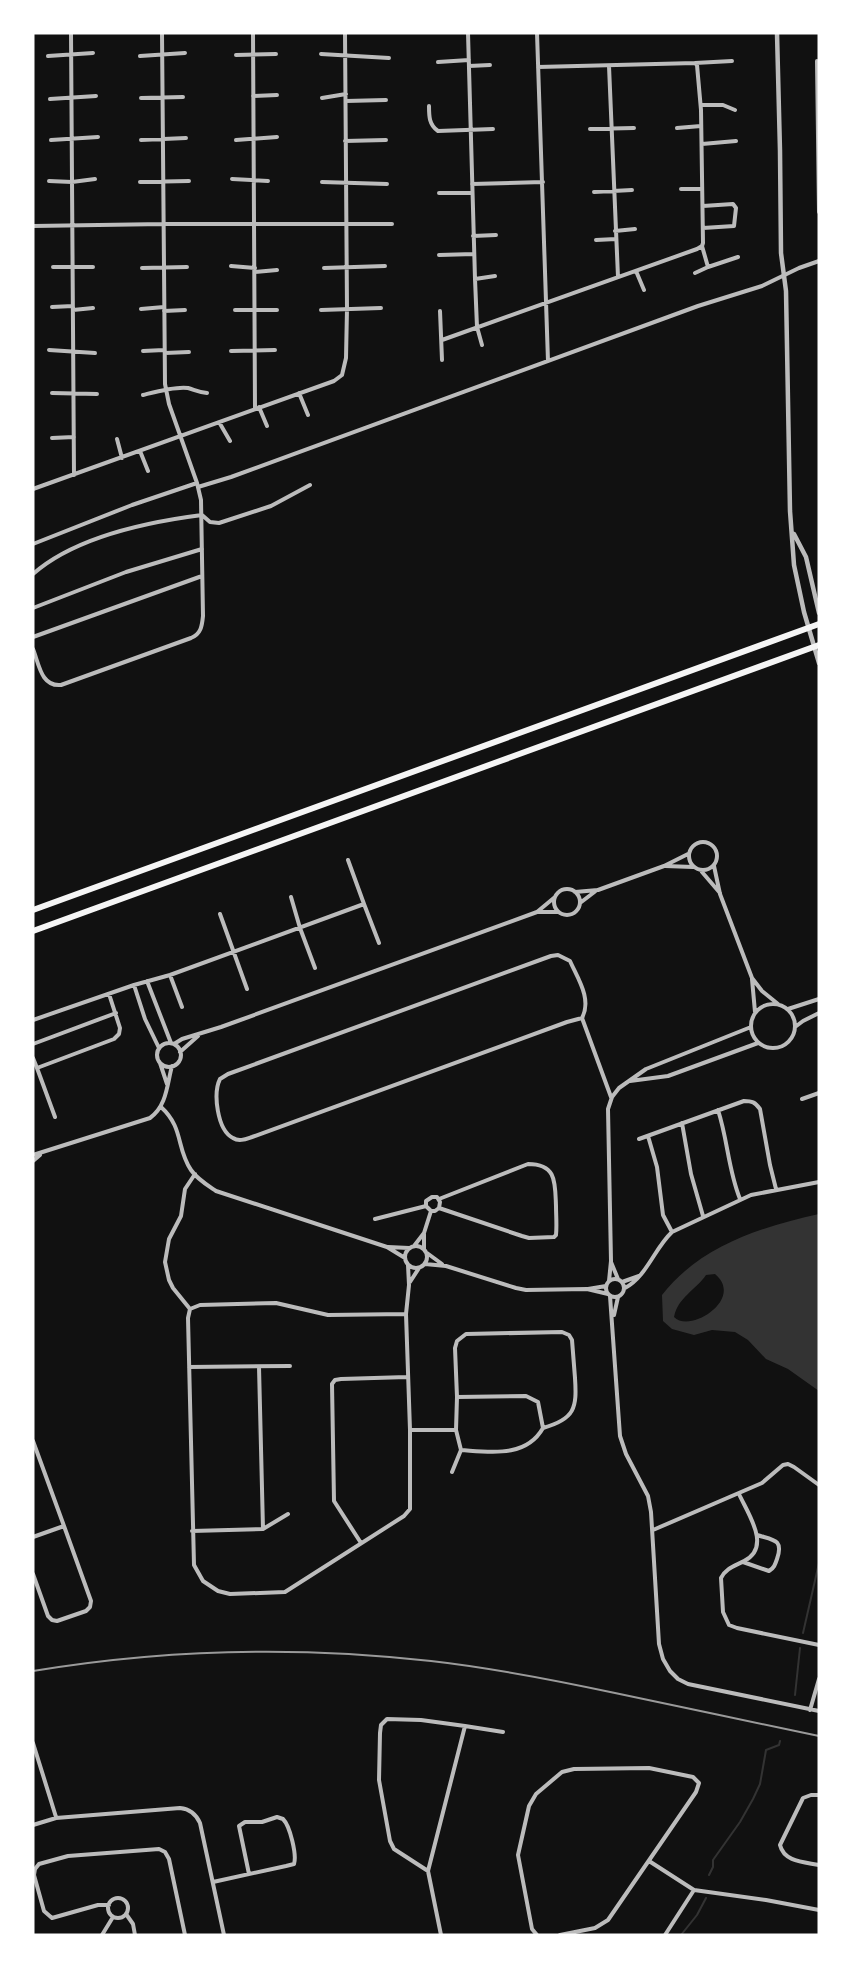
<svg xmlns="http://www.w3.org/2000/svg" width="852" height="1968" viewBox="0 0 852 1968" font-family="Barlow,sans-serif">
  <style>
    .water { fill: #333; fill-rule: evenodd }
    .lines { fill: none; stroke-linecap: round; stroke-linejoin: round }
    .stream { stroke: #333; stroke-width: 2 }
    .minor { stroke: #bcbcbc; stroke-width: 4 }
    .tertiary { stroke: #bcbcbc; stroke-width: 4.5 }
    .trunk { stroke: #f5f5f5; stroke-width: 6 }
    .rail { stroke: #9a9a9a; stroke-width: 2 }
  </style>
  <rect width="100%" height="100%" fill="#111"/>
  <path class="water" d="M819 1214V1391L788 1369 766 1359 748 1340 735 1332 712 1330 694 1335 672 1329 663 1321 662 1295C700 1246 761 1227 819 1214ZM715 1274C745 1299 690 1334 674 1317 678 1297 696 1290 706 1275Z"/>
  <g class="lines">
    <path class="stream" d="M803 1633 819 1563
      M795 1695 800 1648
      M709 1875 713 1867V1860L740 1822 753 1799 760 1784 766 1750 779 1745 780 1741
      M681 1935 697 1915 706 1898"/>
    <path class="minor" d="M71 33 74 475
      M253 33 255 408
      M468 33 475 279 477 327 482 345
      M537 33 548 361
      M321 54 389 58
      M236 55 276 54
      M48 56 93 53
      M140 56 185 53
      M817 61 819 212
      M438 62 469 60
      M695 63 732 61
      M469 66 490 65
      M609 66 618 277
      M253 96 277 95
      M141 98 183 97
      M322 98 346 94
      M50 99 96 96
      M346 101 386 100
      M701 105H723L735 110
      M429 106C429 116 429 125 438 131L493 129
      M677 128 701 126
      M590 129 634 128
      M51 140 98 137
      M141 140 186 138
      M236 140 277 137
      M345 141 386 140
      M702 144 736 141
      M232 179 268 181
      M49 181 72 182 95 179
      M140 182 189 181
      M322 182 387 184
      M472 184 543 182
      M681 189H702
      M594 192 632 190
      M439 193H472
      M703 206 733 204 736 208 734 226 703 228
      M33 226 164 224H392
      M615 231 635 229
      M473 236 496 235
      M596 240 616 239
      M702 246 708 267 738 257
      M439 255 474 254
      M231 266 255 268
      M53 267H93
      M142 268 187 267
      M324 268 385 266
      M636 271 644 290
      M255 272 277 270
      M695 273 708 267
      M475 279 495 276
      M52 307 73 306
      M141 309 164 307
      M73 310 93 308
      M235 310H277
      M321 310 381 308
      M164 311 185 310
      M440 311 442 360
      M442 340 697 249 702 246 703 243 701 110 697 65 695 63 538 67
      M49 350 95 353
      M143 351 164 350
      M231 351 275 350
      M165 353 189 352
      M52 393 97 394
      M299 393 308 415
      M143 395C155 392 176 386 188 388 195 390 198 392 207 393
      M259 407 267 426
      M219 422 230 441
      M52 438 74 437
      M117 439 122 458
      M140 451 148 471
      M198 487 231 477 698 306 762 286 799 268 819 261
      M33 489 334 381 342 375 346 358 347 309 345 33
      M33 544 132 505 197 483
      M33 574C75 537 147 522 202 515L210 522 219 523 271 506 310 485
      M33 608 126 572 202 549
      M33 637 202 576
      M33 649C39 664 41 687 61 685L191 638C201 634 202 626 203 616L201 500 197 483 169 404 165 384 162 33
      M689 856a14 14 0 1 1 28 0a14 14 0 1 1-28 0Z
      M348 860 364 904
      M665 866 693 867
      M714 866 720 894 752 978 762 991 778 1004
      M702 872 720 893
      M554 902a13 13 0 1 1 26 0a13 13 0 1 1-26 0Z
      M575 892 598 890 664 866 688 854
      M291 897 300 928 315 968
      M580 903 597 890
      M538 912H558
      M220 914 247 989
      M558 955 570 961C578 979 592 999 582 1018L567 1022 252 1137C246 1139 239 1142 233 1138 217 1130 213 1093 220 1079L228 1074 551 956Z
      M170 975 182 1007
      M752 979 755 1012
      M147 981 171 1043
      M134 985 145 1019 159 1048
      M751 1026a22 22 0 1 1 44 0a22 22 0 1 1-44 0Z
      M788 1009 819 999
      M582 1018 611 1097
      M33 1020 134 985 170 975 364 904 379 943
      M795 1027 803 1021 819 1013
      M157 1055a12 12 0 1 1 24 0a12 12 0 1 1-24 0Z
      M33 1044 116 1013
      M174 1044 182 1039 221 1027 537 912 555 897
      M180 1052 198 1036
      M33 1058 37 1068 114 1039 119 1034 120 1028 109 994
      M160 1063 167 1084
      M37 1068 55 1117
      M630 1081 668 1076 758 1043
      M802 1099 819 1093
      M161 1107C184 1128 176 1148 191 1170 197 1179 207 1185 216 1191L387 1247 405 1258
      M718 1110C728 1141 728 1169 740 1199
      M682 1123 691 1174 703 1216
      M648 1136 657 1167 663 1215 672 1232
      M639 1139 744 1101C752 1101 755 1102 760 1109L770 1165 776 1189
      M33 1155 150 1118C167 1106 167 1084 172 1066
      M33 1161 40 1155
      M439 1199 528 1164C557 1164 555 1183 556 1206 556 1215 557 1226 556 1235L554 1237 529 1238 522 1236 439 1208 435 1211H431L426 1206V1201L432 1197H437L440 1202 439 1208
      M375 1219 426 1206
      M405 1257a11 11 0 1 1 22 0a11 11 0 1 1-22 0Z
      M414 1246 424 1233 431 1211
      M388 1247 409 1248
      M424 1249V1234
      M427 1253 442 1264
      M611 1262 618 1279
      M425 1264 446 1266 516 1288 526 1290 587 1289 608 1294
      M606 1288a9 9 0 1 1 18 0a9 9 0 1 1-18 0Z
      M609 1281 611 1261 608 1109 612 1097 619 1088 646 1069 751 1027
      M410 1282 419 1268
      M622 1282 639 1276
      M625 1288C647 1276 654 1249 672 1232L751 1195 819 1182
      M588 1289 606 1286
      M610 1296 620 1436 626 1454 648 1496 651 1512 659 1644 663 1659 670 1671 678 1679 688 1684 819 1711
      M190 1309 188 1318 194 1565 203 1581 218 1591 230 1594 285 1592 404 1516 410 1509V1430L406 1314 409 1285 408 1265
      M190 1309 200 1305 276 1303 328 1315 406 1314
      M190 1309 173 1288 169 1280 165 1262 169 1239 181 1216 185 1189 195 1174
      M614 1315 618 1297
      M189 1367 290 1366
      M259 1367 263 1529
      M457 1397 526 1396 538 1402 543 1428C526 1458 491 1452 461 1450
      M410 1430H456
      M33 1441 64 1526 33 1537
      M452 1472 461 1450 456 1430 457 1397 455 1348 457 1341 466 1334 562 1332 569 1335 572 1340C573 1352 574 1365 575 1378 577 1408 575 1419 543 1428
      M739 1494C748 1514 772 1547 744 1561 735 1566 726 1568 721 1578L723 1612 729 1625 737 1628 819 1645
      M653 1530 762 1483 783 1465 788 1464 794 1467 819 1485
      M192 1531 263 1529 288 1514
      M361 1543 334 1501 332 1384 335 1380 341 1379 407 1377
      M743 1562 769 1571C774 1568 775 1565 777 1559 784 1539 773 1540 757 1535
      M33 1574 48 1616 52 1620 57 1621 86 1611 90 1607 91 1601 64 1526
      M810 1710 819 1679
      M465 1726 503 1732
      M33 1743 56 1817
      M819 1795H811L803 1798 780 1845C784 1862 804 1862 819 1865
      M33 1825 56 1818 180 1808C190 1809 196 1814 200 1823L224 1935
      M649 1861 694 1890 766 1900 819 1910
      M428 1871 394 1849 390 1841 379 1780 380 1733 381 1725 387 1719 421 1720 465 1726 428 1871 441 1935
      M213 1882 286 1866 294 1864C297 1855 290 1826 283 1819L277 1817 262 1822H245L239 1826 249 1874
      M108 1908a10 10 0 1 1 20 0a10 10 0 1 1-20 0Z
      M109 1905H98L52 1918 44 1911 34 1875 35 1869 39 1864 68 1856 159 1849 165 1852 169 1859 185 1935
      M126 1914 133 1924 135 1935
      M102 1935 113 1917
      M537 1935 532 1929 518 1855 529 1806 536 1794 562 1772 574 1769 649 1768 693 1777 699 1783 696 1792 608 1920 595 1928 560 1935
      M665 1935 694 1890"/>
    <path class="tertiary" d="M777 33 780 151 781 253 786 291 790 511 794 565 804 612 819 663
      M794 534 806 557 819 613"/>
    <path class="trunk" d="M33 910 819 624
      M33 931 819 645"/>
    <path class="rail" d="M33 1671C165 1649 299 1646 431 1661 493 1668 554 1680 615 1693 683 1707 751 1722 819 1736"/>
  </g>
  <rect width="852" height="1968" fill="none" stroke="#ffffff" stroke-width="69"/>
</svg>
